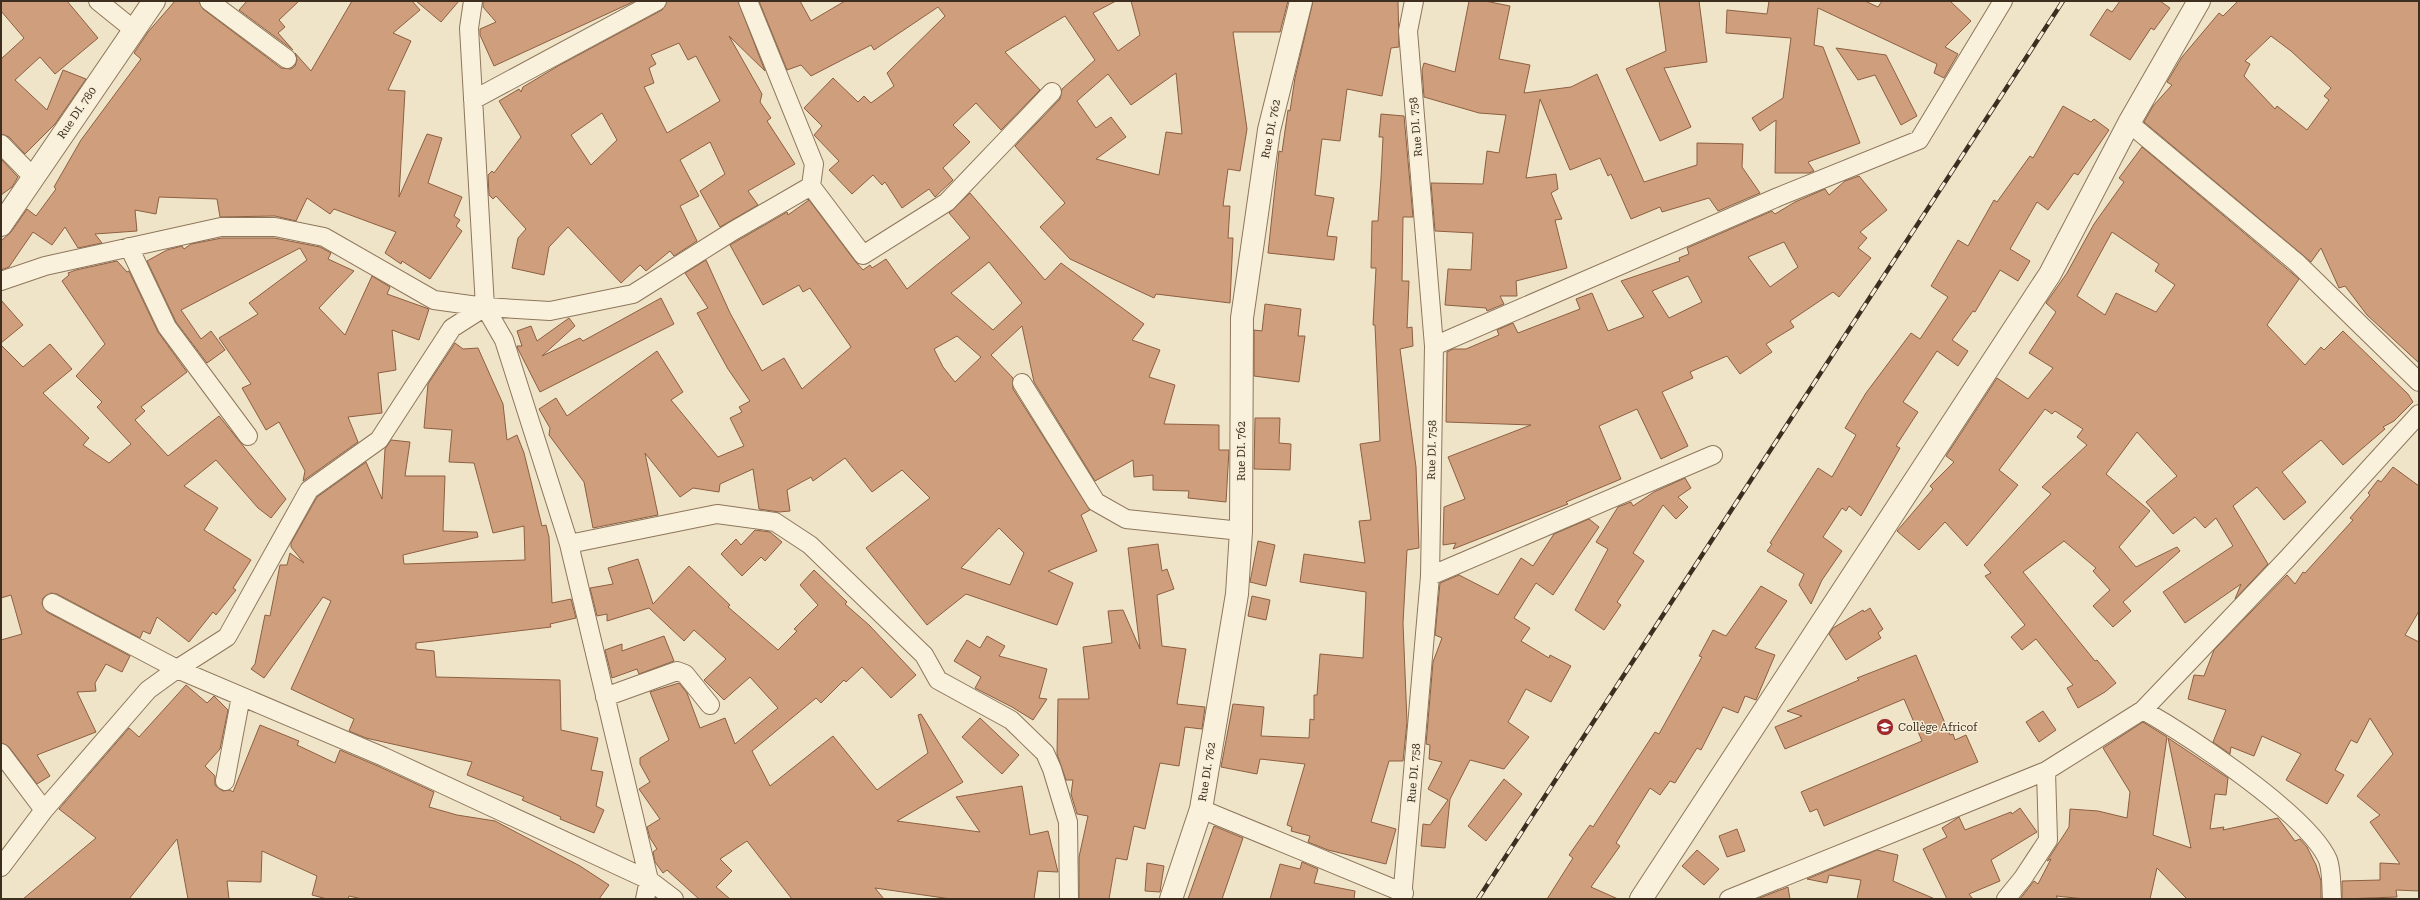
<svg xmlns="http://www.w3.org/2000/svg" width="2420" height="900" viewBox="0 0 2420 900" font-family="'Roboto Serif',serif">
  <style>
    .building { fill: #cf9f7d; stroke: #8d5f41; fill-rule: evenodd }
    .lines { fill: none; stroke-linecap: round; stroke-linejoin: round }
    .minor-casing { stroke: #8d765c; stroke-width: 20 }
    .tertiary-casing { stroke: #8d765c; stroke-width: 24 }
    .minor { stroke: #faf1dc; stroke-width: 18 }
    .tertiary { stroke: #faf1dc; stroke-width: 22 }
    .rail-casing { stroke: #3d2e20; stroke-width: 4.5 }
    .rail { stroke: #f7eed8; stroke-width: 3; stroke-dasharray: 9; stroke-linecap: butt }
    .labels { text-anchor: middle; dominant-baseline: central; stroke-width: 3; stroke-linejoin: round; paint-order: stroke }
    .street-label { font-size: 11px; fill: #3d2e20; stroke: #f7eed8 }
    .poi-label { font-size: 11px; fill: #3d2e20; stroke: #f7eed8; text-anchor: start }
  </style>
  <rect width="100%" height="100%" fill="#f0e4c8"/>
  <path class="building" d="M1 1H67L98 38 55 74 40 57 15 80 47 110 63 70 86 79 55 124 25 154 9 137 1 134V59L24 38 1 11Z
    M175 1H199L203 9 281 68 291 69 295 66 297 60 295 53 311 71 352 1H412L420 10 393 33 411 41 388 90 405 91 399 197 427 134 442 138 428 183 462 197 454 216 460 220 456 226 462 231 430 279 402 261 401 264 385 253 396 232 334 209 330 214 307 198 296 221 275 216 220 217 217 199 159 197 156 214 135 210 137 231 95 234 102 243 78 248 65 227 52 245 33 232 9 267 1 270V241L11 232 27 209 36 216 56 189 54 187 81 140 141 59 134 53 148 32Z
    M247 1H299L279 20 285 27 278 33 293 50 239 10Z
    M416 1H459L441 22Z
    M483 1H635L494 66 480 35V29L496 22 483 7Z
    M667 1H738L765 71 729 36 762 94 760 102 771 118 767 121 795 164 748 191 758 205 720 227 700 191 725 174 710 142 680 160 699 196 680 206 697 241 674 256 670 251 646 271 640 265 621 283 568 227 549 247 544 275 512 268 518 238 526 229 496 196 493 199 489 195 488 175 492 171 494 173 521 137 499 101 519 89 521 92 523 87 558 66 662 10ZM679 43 688 60 696 56 720 101 667 133 644 87 654 83 649 68 656 64 651 55ZM602 113 617 140 591 165 571 135Z
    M759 1H800L811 21 845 1H1116L1093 13 1118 51 1140 35 1131 1H1288L1280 32H1233L1247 129 1240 171 1228 169 1223 206H1230L1228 238H1233L1230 303 1156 294 1154 298 1070 259 1040 227 1065 203 1015 146 1060 99 1062 89 1095 60 1065 16 1005 52 1040 90 1001 130 976 103 953 125 970 142 943 168 953 180 935 197 929 189 902 208 885 182 882 185 873 175 852 194 829 170 839 161 814 135 822 126 804 108 833 78 858 102 864 96 871 103 894 86 887 73 945 16 938 7 874 50 871 45 811 76 801 65 787 70ZM1176 73 1182 134 1166 132 1159 175 1096 159 1126 137 1111 117 1096 128 1077 101 1108 74 1131 105Z
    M1313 1H1398L1399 47 1391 48 1382 96 1347 89 1340 141 1322 139 1315 195 1334 198 1327 236 1337 237 1334 260 1268 253 1279 151 1282 152 1288 110 1290 111 1295 78Z
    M1469 1H1485L1510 6 1499 59 1530 65 1524 93 1571 87 1597 74 1644 182 1697 165V143L1743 144 1742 167 1760 193 1718 211 1709 198 1662 212 1660 207 1631 219 1611 174 1608 176 1600 158 1570 170 1540 99 1526 178 1556 174 1558 189 1551 193 1562 219 1555 220 1567 268 1516 281 1517 296H1500L1504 304 1487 311 1486 308 1445 305 1448 269 1471 270 1473 233 1435 231 1431 183 1483 184 1487 151 1499 153 1506 115 1479 113 1424 97 1422 70 1424 63 1455 72Z
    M1659 1H1699L1707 62 1664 68 1691 127 1660 141 1626 69 1666 51Z
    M1769 1H1865L1878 7 1882 1H1950L1971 21 1945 47 1958 54 1944 78 1934 73 1937 64 1818 8 1814 45 1823 47 1860 143 1808 162 1814 171 1809 173H1775L1776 120 1760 131 1752 118 1783 98 1791 38 1726 33 1727 10 1767 14Z
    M2120 1H2160L2170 8 2154 30 2151 28 2130 60 2090 35 2107 9 2112 12Z
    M2238 1H2419V363L2367 315 2345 286 2339 288 2321 248 2311 262 2144 122 2153 106 2172 85 2167 82 2182 57 2219 13 2223 16ZM2271 36 2291 51 2331 88 2324 96 2329 100 2307 130 2277 106 2275 109 2244 76 2250 64 2245 61Z
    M1836 48 1886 55 1917 116 1901 125 1875 75 1858 80Z
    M2063 106 2091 122 2094 119 2109 130 2078 175 2074 173 2048 210 2037 202 2010 249 2030 261 2018 281 2000 270 1975 312 1973 311 1952 340 1968 351 1958 366 1937 351 1903 402 1918 412 1896 446 1900 448 1861 516 1849 506 1846 511 1842 508 1823 537 1842 551 1822 580 1811 604 1799 585 1804 574 1767 551 1772 544 1770 543 1818 468 1832 477 1856 435 1845 428 1866 393 1911 333 1920 339 1948 297 1931 286 1958 240 1968 246 1994 200 1997 202 2030 156 2033 158Z
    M1381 114 1404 116 1413 217H1403L1402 281H1409L1407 328 1412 327 1413 346 1400 349 1416 467 1419 548 1407 550 1403 623 1407 722 1403 761H1389L1371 822 1396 829 1386 864 1328 850 1308 842 1310 836 1291 831 1292 827 1287 825 1305 764 1260 759 1257 774 1221 767 1233 704 1264 707 1261 736 1309 738 1310 719 1314 720V695H1317L1320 654 1363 658 1366 592 1300 582 1304 554 1365 563 1359 521 1371 520 1360 444 1380 441 1375 325H1373L1376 268H1371L1372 221H1378L1381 178 1383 137H1379Z
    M2142 147 2299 279 2267 325 2305 365 2321 347 2324 350 2343 331 2408 394 2413 402 2394 421 2383 427 2385 429 2343 465 2321 440 2282 472 2306 502 2284 520 2257 487 2233 506 2268 564 2235 599 2241 584 2185 623 2163 592 2233 546 2216 518 2205 528 2195 517 2173 534 2146 502 2177 476 2137 432 2106 474 2150 511 2119 547 2136 567 2177 547 2180 551 2123 602 2131 611 2113 627 2093 606 2110 590 2093 571 2096 568 2064 541 2023 572 2095 661 2097 660 2116 683 2105 692 2078 708 2067 688 2073 685 2036 639 2022 650 2011 637 2025 625 1985 576 1991 573 1984 565 2051 494 2042 487 2087 445 2077 437 2083 429 2055 411 2052 414 2045 409 1999 470 2018 485 1967 546 1945 522 1919 550 1897 531 1933 489 1930 486 1954 462 1946 456 1997 378 2028 399 2053 368 2029 353 2056 312 2046 303 2067 273 2094 224 2124 182 2119 178ZM2112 232 2159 264 2155 271 2175 285 2156 312 2116 293 2105 315 2077 296Z
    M1 159 18 177 12 187 1 195Z
    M1859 176 1887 210 1860 232 1867 238 1858 248 1871 258 1839 297 1833 292 1790 321 1794 327 1766 344 1772 352 1740 374 1727 356 1690 372 1693 378 1662 392 1688 446 1661 459 1637 409 1599 426 1621 479 1566 502 1568 504 1453 549 1456 543 1443 545 1444 507 1465 499 1448 457 1531 425 1446 422 1447 352 1453 349H1466L1499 335 1497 330 1513 323 1518 333 1580 309 1576 299 1592 293 1608 331 1644 317 1621 281 1680 261 1679 258 1689 254 1687 248 1772 211 1775 214 1795 202 1825 189 1829 195 1845 181ZM1784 242 1798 267 1770 287 1748 257ZM1688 276 1702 302 1669 318 1652 291Z
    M970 193 1045 280 1061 263 1144 324 1132 340 1160 350 1149 377 1175 385 1164 424 1219 425V450H1229L1226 502 1188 498 1189 491 1153 490V475L1134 477 1133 460 1095 481 1034 382 1022 326 991 355 1013 378V389L1090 510 1081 515 1097 551 1048 571 1073 583 1057 625 966 594 927 625 866 548 930 498 902 470 872 492 845 458 813 481 811 477 787 490 790 511 779 512 759 509 753 469 720 484 719 492 693 488 680 497 645 453 658 515 593 528 584 482 549 435 550 428 539 409 556 398 567 416 657 351 683 392 671 400 718 457 744 446 730 418 742 412 739 407 750 401 728 369 697 313 708 308 685 273 706 260 730 313 762 371 784 358 802 389 851 347 810 288 803 292 799 285 763 305 730 245 787 212 788 215 809 200 855 261 863 270 870 265 872 268 886 259 907 289 970 238 949 213ZM989 262 1022 303 993 330 951 293ZM957 336 981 357 955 382 943 367 934 349ZM999 528 1024 553 1010 585 961 568Z
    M222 238H274L320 247 331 253 328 259 354 271 319 308 345 335 372 276 390 287 387 294 429 309 419 340 392 330 396 370 378 373 382 413 348 417 358 442 303 481 305 471 279 422 266 430 242 388 251 384 219 338 258 314 249 303 307 260 300 248 181 310 201 339 211 331 225 350 207 363 176 322 147 261 167 250 182 246 184 249 191 244Z
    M117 261 127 272 129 271 158 332 187 372 141 407 145 411 135 420 168 456 219 416 286 499 271 518 258 508 216 460 184 486 218 508 204 530 251 560 233 588 236 590 216 615 213 612 189 642 157 617 150 634 143 631 140 638 57 594 51 593 43 598 42 604 47 612 130 656 122 672 106 664 95 683 96 691 77 692 96 732 37 755 50 776 37 784 9 747 1 743V640L22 634 11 595 1 598V345L23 367 50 344 72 369 43 393 89 438 83 445 109 463 131 444 97 407 102 402 76 376 105 344 62 281 69 275 68 273 76 270Z
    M661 298 674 324 540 392 518 349 517 346H522L517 331 531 326 537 341 569 318 575 326 542 356 580 338 583 341Z
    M1 300 23 325 1 343Z
    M1265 304 1301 309 1298 336H1305L1299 382 1254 376V330L1262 331Z
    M455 343 463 349 478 348 503 404 507 440 517 435 524 453 542 526 546 525 549 537 552 603 571 599 576 618 550 624 551 627 416 643V649L434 651 436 677 560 680 561 730 598 738 591 770 603 772 596 806 604 810 594 833 560 819 561 817 522 800 524 797 467 775 472 762 366 738 349 731 354 719 291 689 331 601 323 597 264 678 251 669 255 664 265 615 270 616 280 565H287L290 553 304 563 291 547V543L317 497 366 462 382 499 385 449 391 440 410 442 405 476H445L443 531 477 532 478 537 403 555 404 564 525 560 524 526 493 533 474 463 449 462 452 430 424 428 428 384Z
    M1255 418H1280L1279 443 1291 444 1290 470 1254 469Z
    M2393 467 2419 486V611L2405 635 2419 642V891L2396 890 2397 897 2342 899V881L2380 880V863L2400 864 2370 822 2380 815 2357 796 2393 754 2370 718 2357 743 2351 740 2335 770 2344 775 2327 804 2286 780 2301 754 2262 736 2254 756 2231 747 2230 754 2213 742 2226 710 2188 699 2194 675 2204 676 2214 650 2287 575 2295 584 2303 572 2305 573 2353 520 2350 518 2370 495 2368 493 2378 480 2381 482Z
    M1685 478 1691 488 1678 497 1688 507 1676 519 1663 505 1633 553 1644 561 1617 602 1621 605 1604 630 1575 610 1608 549 1596 542 1618 507 1631 502 1633 506 1654 492Z
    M1589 519 1599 527 1553 595 1536 583 1514 618 1530 628 1521 641 1549 658 1550 655 1571 666 1551 702 1526 689 1508 722 1529 737 1504 769 1470 760 1450 799 1445 848 1421 846 1423 824 1430 825 1448 800 1428 789 1442 762 1429 759 1430 745 1426 744 1433 662 1442 638 1435 635 1440 583 1459 575 1498 595 1521 558 1533 566 1554 534Z
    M755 530 770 532 782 542 765 561 761 557 742 576 721 554 736 539 741 545Z
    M1258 541 1275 545 1266 586 1250 582Z
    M1158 544 1162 571 1167 569 1174 589 1157 595 1162 646 1186 649 1177 704 1205 707 1202 729 1185 727 1179 766 1160 763 1145 829 1134 826 1127 860 1116 858 1109 899H1079V857L1088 816 1077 814 1071 794 1073 780H1066L1057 754 1058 699H1089L1083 647 1112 643 1108 611 1123 610 1140 649 1128 548Z
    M638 559 653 604 689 566 730 605 728 607 778 650 797 631 794 629 818 605 800 585 814 570 847 602 845 604 869 625 916 675 891 698 862 667 846 682 844 680 821 703 816 698 752 751 770 786 833 736 877 790 928 753 918 715 921 714 963 782 897 821 980 832 956 797 1022 786 1030 835 1048 831 1058 872 1038 871 1034 899H951L875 888 884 899H792L747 841 720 859 732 871 716 887 730 899H699L667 870 663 873 655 862 653 852 657 849 650 838 647 827 660 819 639 789 650 782 640 764V758L669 740 650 692 679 683 687 693 700 728 725 718 735 744 778 708 750 677 724 700 704 680 726 659 694 630 684 641 649 608 607 621V614L597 616 590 588 613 584 608 568Z
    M1761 586 1787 601 1755 648 1775 655 1756 700 1745 696 1738 713 1723 707 1701 750 1697 748 1675 783 1670 781 1660 795 1650 788 1616 843 1620 846 1591 887 1618 899H1547L1573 858 1569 855 1590 825 1593 827 1655 732 1659 734 1702 657 1699 656 1713 630 1726 636Z
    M1252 596 1270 600 1266 620 1248 616Z
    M1870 608 1883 629 1878 633 1881 638 1846 660 1829 634 1833 628 1863 610 1864 612Z
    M664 636 674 661 639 674 637 669 612 678 605 650 622 644V651Z
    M987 636 1005 646 999 656 1047 669 1039 698 1047 699 1033 720 1012 707 975 688 981 677 954 661 967 640 980 648Z
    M1916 655 1950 735 1953 734 1955 740 1966 735 1978 762 1824 826 1817 809 1810 812 1801 792 1922 741 1904 699 1785 749 1775 727 1802 716 1787 711 1859 680 1857 678Z
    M186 685 207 703 214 696 228 710 220 749 205 766 215 776V785L223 791 230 790 233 792 260 725 299 741 297 745 335 763 340 750 380 767 434 792 429 807 457 815 495 821 580 866 609 885 599 899H362L349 896 348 899H327L312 895 317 876 262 851 261 882 227 881 229 899H188L177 839 129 899H23L96 838 59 809 129 728 139 737Z
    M2043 711 2056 730 2039 742 2026 722Z
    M980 718 1019 755 1002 774 962 737Z
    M2143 722 2167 737 2153 835 2191 848 2168 738 2228 778 2226 795 2215 794 2210 829 2224 827 2223 830 2278 818 2295 841 2300 839 2307 847 2316 865 2321 881V899H2187L2157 868 2150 899H2085L2056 896 2058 899H2020L2034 881 2038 884 2051 859 2047 861 2069 827 2070 809 2098 811 2127 818 2130 792 2103 748Z
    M1504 779 1522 794 1486 841 1468 826Z
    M2020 808 2037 832 1991 860 2000 881 1969 894 1973 899H1947L1923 849 1947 837 1942 828 1959 817 1965 830 2011 812 2012 814Z
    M1214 826 1243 838 1222 899H1188Z
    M1737 829 1745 851 1727 857 1719 836Z
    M1697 850 1719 869 1704 885 1682 866Z
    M1877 850 1898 855 1893 881 1935 899H1857L1861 880 1829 875 1827 883 1807 879Z
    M1302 862 1318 869 1314 883 1355 891 1354 899H1270L1280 864 1300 869Z
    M1147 863 1164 866 1160 892 1145 891Z
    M1788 887 1790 899H1757Z"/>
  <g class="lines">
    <defs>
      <path id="minor" d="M98 1 134 30
        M209 1 287 59
        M473 1 469 28 485 307 504 340 569 544 649 880 645 899
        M473 100 657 1
        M2129 123 2297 263 2419 382
        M1 144 33 177
        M811 186 863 255 947 202 1052 92
        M129 247 167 327 248 436
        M1 281 45 266 221 227H275L324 237 434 300 485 307 550 311 633 294 733 231 811 186 814 164 748 1
        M485 307 452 328 379 440 309 490 227 637 177 669 384 757 649 880 674 899
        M1434 346 1778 197 1919 140 2003 1
        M1022 383 1096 502 1126 519 1241 531
        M569 544 717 514 775 522 810 545 924 655 938 680 1011 720 1045 753 1052 769 1068 822 1069 899
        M1430 576 1713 455
        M605 697 677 671 685 674 710 705
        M2143 710C2187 735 2309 815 2328 860 2332 871 2331 887 2332 899
        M1 753 44 810
        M225 781 241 696
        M1201 809 1404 893
        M1 867 44 810 148 690 177 669 52 603
        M1402 899 1430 576 1434 346 1408 31 1414 1
        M1729 899 2046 771 2143 710 2287 559 2419 414
        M2006 899 2023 878 2048 840 2046 771"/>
      <path id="tertiary" d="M1 225 154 1
        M1171 899 1201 809 1237 594 1241 531 1242 318 1269 130 1301 1
        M1641 899 2050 274 2129 123 2199 1"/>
    </defs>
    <use href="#minor" class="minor-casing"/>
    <use href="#tertiary" class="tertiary-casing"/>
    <use href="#minor" class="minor"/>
    <use href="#tertiary" class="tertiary"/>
    <defs>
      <path id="rail" d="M1478 899 2063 1"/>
    </defs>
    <use href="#rail" class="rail-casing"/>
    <use href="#rail" class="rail"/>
  </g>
  <defs>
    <symbol id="school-disc" viewBox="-11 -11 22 22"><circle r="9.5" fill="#9e2a2b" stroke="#f7eed8"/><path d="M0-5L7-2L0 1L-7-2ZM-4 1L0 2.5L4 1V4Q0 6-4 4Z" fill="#fff"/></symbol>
  </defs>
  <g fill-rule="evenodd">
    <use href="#school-disc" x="1875" y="717" width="20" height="20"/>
  </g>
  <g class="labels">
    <g class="street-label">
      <text transform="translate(77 113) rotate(-56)">Rue DI. 780</text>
      <text transform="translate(1416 127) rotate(-95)">Rue DI. 758</text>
      <text transform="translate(1271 129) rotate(-79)">Rue DI. 762</text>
      <text transform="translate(1432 450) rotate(-89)">Rue DI. 758</text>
      <text transform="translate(1241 451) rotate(-90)">Rue DI. 762</text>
      <text transform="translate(1207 772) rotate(-81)">Rue DI. 762</text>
      <text transform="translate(1414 773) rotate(-85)">Rue DI. 758</text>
    </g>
    <g class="poi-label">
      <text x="1898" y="727">Collège Africof</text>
    </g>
  </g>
  <rect width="2420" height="900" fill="none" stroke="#3d2e20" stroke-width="4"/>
</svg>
